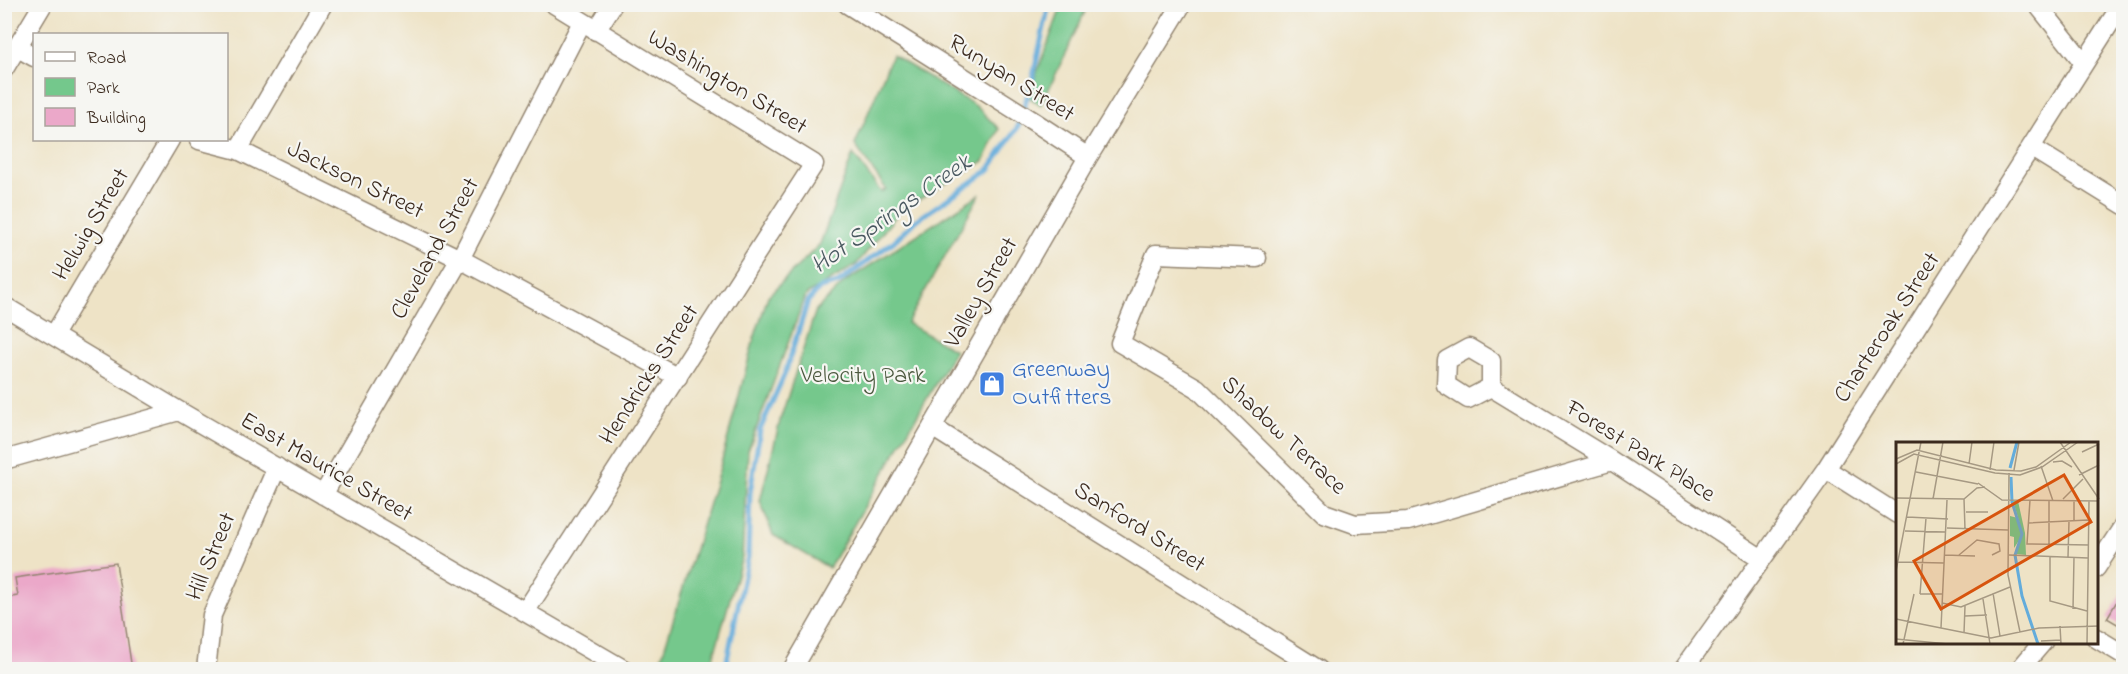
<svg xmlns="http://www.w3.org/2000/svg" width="2128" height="674" viewBox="0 0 2128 674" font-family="'Indie Flower',sans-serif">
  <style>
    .green { fill: #74c88c; stroke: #587955; stroke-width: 1.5 }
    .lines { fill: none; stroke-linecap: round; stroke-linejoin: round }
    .stream { stroke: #63acdb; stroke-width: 5 }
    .building { fill: #eba8c9 }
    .minor-casing { stroke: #948672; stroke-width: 21 }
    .minor { stroke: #fff; stroke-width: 18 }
    .labels { text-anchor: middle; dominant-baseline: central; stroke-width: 4.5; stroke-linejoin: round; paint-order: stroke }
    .street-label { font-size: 24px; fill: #3b2a1e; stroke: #f6f6f2 }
    .shop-label { font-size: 24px; fill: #366cbe; stroke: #f6f6f2; text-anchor: start }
    .park-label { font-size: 24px; fill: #4c593f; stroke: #f6f6f2 }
    .water-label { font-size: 26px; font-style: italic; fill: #495860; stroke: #f6f6f2 }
    .inset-river { fill: none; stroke: #63acdb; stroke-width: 3 }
    .inset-road { fill: none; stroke: #a69983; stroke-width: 1.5 }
    .view { fill: #d7540e; fill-opacity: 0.15; stroke: #d7540e; stroke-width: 3 }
    .inset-edge { fill: none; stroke: #3b2a1e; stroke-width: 3 }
  </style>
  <rect width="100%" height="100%" fill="#f6f6f2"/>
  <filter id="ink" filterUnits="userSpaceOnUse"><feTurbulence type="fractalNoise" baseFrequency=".0167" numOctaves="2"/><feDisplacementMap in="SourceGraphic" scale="12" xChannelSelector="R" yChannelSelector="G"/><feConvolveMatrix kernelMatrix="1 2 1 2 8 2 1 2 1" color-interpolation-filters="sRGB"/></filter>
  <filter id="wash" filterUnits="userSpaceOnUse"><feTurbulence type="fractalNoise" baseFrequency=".008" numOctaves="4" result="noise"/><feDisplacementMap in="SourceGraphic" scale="24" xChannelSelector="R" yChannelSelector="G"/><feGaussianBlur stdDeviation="1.35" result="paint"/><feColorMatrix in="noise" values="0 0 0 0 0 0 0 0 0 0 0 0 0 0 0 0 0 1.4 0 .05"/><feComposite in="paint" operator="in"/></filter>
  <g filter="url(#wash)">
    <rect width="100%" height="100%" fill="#eee3c6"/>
    <path class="green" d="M1062 5H1088L1041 106 1028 96Z
      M892 55 976 106 999 129 984 161 901 210 856 265 806 295 748 451 742 557 710 669H658L719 471 754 339 768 296 820 244 853 154 881 192 886 189 855 145Z
      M980 194 907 323 955 350 829 568 773 535 760 501 781 417 816 310 846 281Z"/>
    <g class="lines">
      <path class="stream" d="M725 670 748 557 750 493 760 430 785 373 808 301 820 288 838 283 893 242 914 222 988 171 1018 127 1033 77 1049 4"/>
    </g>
    <g id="blocks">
      <path class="building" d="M116 563 132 670H4V598L18 596 15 578Z
        M2124 589V628L2107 618Z"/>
    </g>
  </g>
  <g filter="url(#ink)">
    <use href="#blocks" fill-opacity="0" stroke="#948672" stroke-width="1.5"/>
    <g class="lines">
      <defs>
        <path id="minor" d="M847 4 1033 121 1088 157
          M2037 4 2084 63
          M596 31 613 4
          M18 48 34 57
          M4 69 43 4
          M199 140 238 150 460 259 678 377
          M2032 148 2124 205
          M238 150 323 4
          M1257 258 1156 254 1120 343 1197 388 1324 513 1355 524 1408 521 1612 461
          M4 306 179 411 625 670
          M54 335 170 140
          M1469 348 1491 361V387L1468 399 1446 385 1447 360Z
          M1491 387 1612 461 1762 559
          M932 427 1319 670
          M4 460 179 411
          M1826 469 1897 514
          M323 495 460 259 582 22
          M2096 568 2124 525
          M525 612 814 164 554 4
          M2096 638 2124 655
          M206 670 212 615 277 467
          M792 670 1088 157 1182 4
          M1683 670 1826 469 2122 4
          M2019 670 2043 642"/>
      </defs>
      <use href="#minor" class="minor-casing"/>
      <use href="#minor" class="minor"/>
    </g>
  </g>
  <defs>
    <symbol id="shop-square" viewBox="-11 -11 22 22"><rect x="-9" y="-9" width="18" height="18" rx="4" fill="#3f7fe0" stroke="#f6f6f2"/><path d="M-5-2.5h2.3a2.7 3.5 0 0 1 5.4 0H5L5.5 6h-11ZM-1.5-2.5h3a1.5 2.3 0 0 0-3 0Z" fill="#fff"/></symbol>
  </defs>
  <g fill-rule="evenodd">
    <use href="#shop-square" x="977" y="369" width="30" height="30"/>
  </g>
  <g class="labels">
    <g class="street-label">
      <text transform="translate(1011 79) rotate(32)">Runyan Street</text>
      <text transform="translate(727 83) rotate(31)">Washington Street</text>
      <text transform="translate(355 181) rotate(26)">Jackson Street</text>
      <text transform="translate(92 225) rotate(-59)">Helwig Street</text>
      <text transform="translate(436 249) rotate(-61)">Cleveland Street</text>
      <text transform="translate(982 293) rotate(-60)">Valley Street</text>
      <text transform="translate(1888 328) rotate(-57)">Charteroak Street</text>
      <text transform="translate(650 375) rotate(-57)">Hendricks Street</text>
      <text transform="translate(1283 436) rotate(43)">Shadow Terrace</text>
      <text transform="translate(1640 452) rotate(32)">Forest Park Place</text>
      <text transform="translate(326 468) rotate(30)">East Maurice Street</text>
      <text transform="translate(1139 528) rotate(32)">Sanford Street</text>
      <text transform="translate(212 557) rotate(-67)">Hill Street</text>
    </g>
    <g class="shop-label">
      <text x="1012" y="370">Greenway<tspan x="1012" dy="28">Outfitters</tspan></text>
    </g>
    <g class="park-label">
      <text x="863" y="376">Velocity Park</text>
    </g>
    <g class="water-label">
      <text transform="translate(892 215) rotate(-35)">Hot Springs Creek</text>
    </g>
  </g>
  <g transform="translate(1896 442)">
    <rect width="202" height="202" fill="#eee3c6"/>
    <path d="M117 59H122L129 91 130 113 120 112 124 97 118 106V95L114 94V74L122 76 127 92Z" fill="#74c88c"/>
    <path class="inset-river" d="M114 26 121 0M115 35 116 60 126 92 119 113 126 154 142 202"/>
    <path class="inset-road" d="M164 0 203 57M186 10 203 2M0 17 21 8 100 28 125 29 140 25 175 0M157 20 166 19 176 25M0 22 18 12 99 31 124 33 146 25 182 0M73 22 76 0M145 24 157 59M94 28 98 0M118 28 123 0M20 30 82 42M113 31 112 133 124 190M183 33 203 23M82 41 106 58 203 59M0 56 68 57 81 46 89 45M37 57 47 0M68 57 69 87M167 57 187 37M134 58 131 102 193 103M153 59V102M70 70H92M11 75 52 77M178 78V59M132 81 192 78M51 86 112 88M9 89 50 90M48 113 79 114H75M63 113 81 98 103 102 104 109 96 113M113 113 192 116M154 115V159L191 169M172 115 173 79M2 120 48 121M0 129 25 0M97 151 104 194M24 152 30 76M24 152H46M87 157 94 202M46 161 65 165 114 145M177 167 178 115M69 174 91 173M0 177 95 196 143 186 203 184M164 184 165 202M45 186 51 58M68 191 69 164M0 197 52 202M145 199 165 198M7 202 18 152M191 202 193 59"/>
    <path class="view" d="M168 33 195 80 45 167 18 119Z"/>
    <rect width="202" height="202" class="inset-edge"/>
  </g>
  <rect width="2128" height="674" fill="none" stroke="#f6f6f2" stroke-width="24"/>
  <rect x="33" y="33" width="195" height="108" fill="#f6f6f2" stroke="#aba49d" stroke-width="1.5"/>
  <rect x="45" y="52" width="30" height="9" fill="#ffffff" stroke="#aba49d" stroke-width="1.5"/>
  <text x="87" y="63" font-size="18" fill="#3b2a1e">Road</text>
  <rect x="45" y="78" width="30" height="18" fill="#74c88c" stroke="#aba49d" stroke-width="1.5"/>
  <text x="87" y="93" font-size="18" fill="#3b2a1e">Park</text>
  <rect x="45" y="108" width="30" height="18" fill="#eba8c9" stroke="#aba49d" stroke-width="1.5"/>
  <text x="87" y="123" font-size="18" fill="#3b2a1e">Building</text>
</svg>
